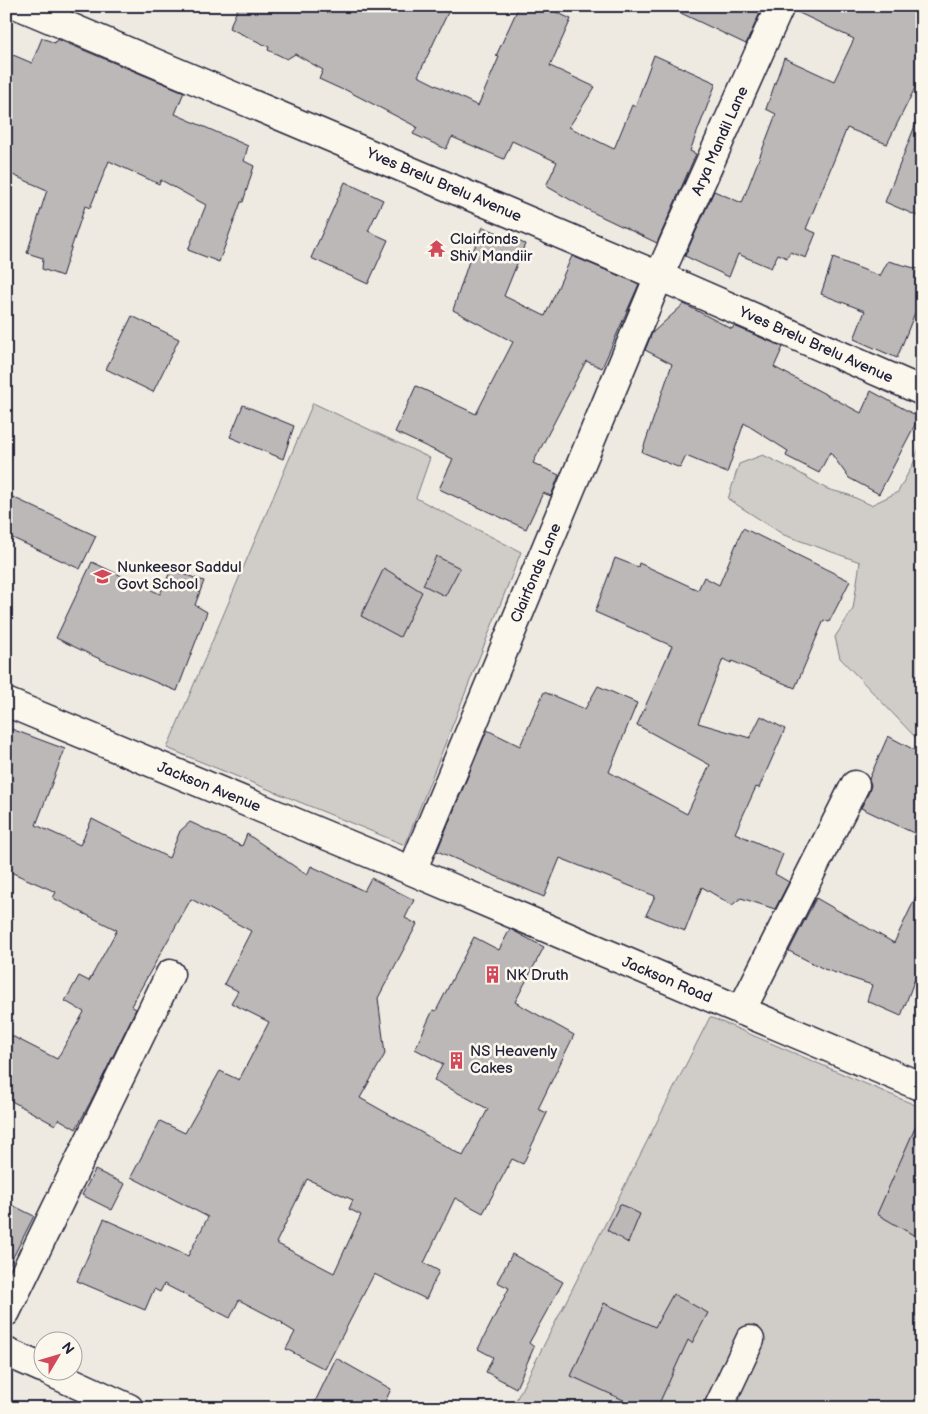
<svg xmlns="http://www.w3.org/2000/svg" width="928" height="1414" viewBox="0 0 928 1414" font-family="'Balsamiq Sans',sans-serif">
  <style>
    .green { fill: #d0cdc9; stroke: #797882 }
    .building { fill: #bcb8b8; stroke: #22223b; fill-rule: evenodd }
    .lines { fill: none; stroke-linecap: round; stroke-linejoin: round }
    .minor-casing { stroke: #22223b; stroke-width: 31 }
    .minor { stroke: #fbf7ec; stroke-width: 28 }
    .labels { text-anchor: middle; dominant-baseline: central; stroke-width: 5; stroke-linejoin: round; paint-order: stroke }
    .street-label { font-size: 15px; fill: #22223b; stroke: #fbf7ec }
    .poi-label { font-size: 15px; fill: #22223b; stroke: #fbf7ec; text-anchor: start }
  </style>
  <rect width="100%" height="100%" fill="#eeeae2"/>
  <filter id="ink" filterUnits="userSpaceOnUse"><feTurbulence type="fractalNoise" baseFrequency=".02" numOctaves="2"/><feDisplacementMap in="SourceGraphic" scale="10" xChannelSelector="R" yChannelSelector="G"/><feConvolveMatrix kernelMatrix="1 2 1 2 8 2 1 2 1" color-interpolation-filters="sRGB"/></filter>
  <g filter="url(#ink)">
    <path class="green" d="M313 403 430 458 416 498 521 552 405 845 167 748Z
      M922 440V738L918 740 840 658 835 637 853 609 860 562 784 535 728 499 739 464 763 455 796 471 827 489 849 495 871 505 898 492 913 464Z
      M710 1017 922 1108V1408H512Z"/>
    <path class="building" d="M239 6H451L418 76 478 106 499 57 496 56 519 6H543L571 19 550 66 595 87 569 127 614 149 632 105 635 107 654 55 716 83 690 151 696 154 657 243 592 212 546 186 557 162 512 141 504 159 452 137 446 149 413 134 417 127 344 89 343 90 319 79 323 70 295 54 287 59 268 50 269 47 229 28Z
      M666 6H763L746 44Z
      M795 6H922V18L916 30 922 45V74L887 144 847 128 806 229 816 233 806 258 790 252 787 258 778 254 771 268 738 254 729 277 685 256 714 191 742 203 776 114 766 109 784 58 834 81 854 39 795 11Z
      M42 38 55 43 57 39 184 92 175 114 248 146 244 161 254 166 243 202H241L219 262 188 250 206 205 161 180 159 184 109 161 90 208 85 206 62 276 42 269 43 258 27 253 47 190 6 172V52L32 63Z
      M920 113H922V218L885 202Z
      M345 182 383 200 368 231 388 240 368 284 311 258Z
      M483 227 525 244 504 296 545 316 572 256 639 284 602 368 586 361 533 463 559 475 551 496 543 493 526 529 439 489 453 459 395 432 416 386 476 414 513 342 453 310 469 261Z
      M833 258 880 276 888 261 922 270V295L897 358 854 339 865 311 821 294Z
      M684 304 732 329 734 326 783 347 774 367 861 413 871 391 919 417 879 494 849 478 830 452 819 473 786 456 788 451 744 423 727 473 686 456 680 468 642 452 672 364 645 350 652 333Z
      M132 316 179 339 153 392 106 369Z
      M243 405 294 426 283 459 230 437Z
      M6 494 96 536 80 569 6 535Z
      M743 528 850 581 829 622 824 620 795 688 732 661 731 663 723 659 698 723 750 738 761 716 785 729 759 788 756 787 735 833 783 854 775 874 789 882 775 909 741 898 732 905 702 887 685 931 646 915 655 896 560 858 544 897 437 851 487 730 520 746 544 692 585 709 598 686 637 703 609 772 687 814 710 765 637 725 672 646 595 612 615 558 638 567 639 563 698 590 704 577 719 585Z
      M436 556 460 568 445 596 423 585Z
      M92 562 160 594 171 570 204 581 195 605 207 612 177 691 104 661 56 638Z
      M384 568 422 592 400 637 361 616Z
      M6 727 65 749 36 825 80 845 92 819 169 858 180 831 190 822 242 846 247 834 307 875 311 866 364 891 371 878 414 900 405 918 417 924 378 998 385 1054 360 1098 463 1156 488 1109 434 1080 443 1064 415 1049 433 1010 436 1011 474 937 499 950 510 929 544 947 515 1002 574 1035 538 1109 547 1113 523 1164 512 1159 483 1213 455 1198 424 1263 439 1271 426 1299 374 1274 325 1369 286 1349 295 1332 282 1324 283 1323 239 1300 230 1318 164 1284 160 1292 154 1289 145 1310 77 1281 104 1219 188 1256 208 1217 131 1177 160 1121 185 1133 220 1071 239 1080 269 1022 231 1003 238 991 224 984 251 931 191 899 131 1006 136 1009 91 1101 76 1129 59 1119 55 1125 6 1098V1033L57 1059 84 1012 65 1001 79 976 89 981 117 930 53 898 56 892 6 870ZM307 1179 353 1200 349 1209 361 1215 334 1273 276 1243Z
      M888 736 922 754V837L861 808 869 792 871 785 869 779Z
      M922 884V960L901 1016 867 1001 872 985 824 969 789 951 816 898 894 943Z
      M922 1112V1240L877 1214Z
      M95 1170 125 1184 112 1210 82 1195Z
      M6 1202 34 1216 6 1271Z
      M620 1204 640 1214 628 1243 607 1230Z
      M512 1254 563 1282 529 1343 534 1347 516 1388 486 1372 493 1357 478 1349 509 1288 497 1282Z
      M673 1294 708 1313 692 1343 688 1340 657 1408H641L571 1376 604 1303 655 1327Z
      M336 1358 391 1389 382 1408H312Z"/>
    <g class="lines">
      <defs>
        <path id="minor" d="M20 6 659 276 922 391
          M6 702 412 871 922 1087
          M412 871 659 276 780 6
          M741 1011 855 785
          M6 1312 170 974
          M6 1352 42 1368
          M50 1372 129 1408
          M718 1408 750 1340"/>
      </defs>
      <use href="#minor" class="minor-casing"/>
      <use href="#minor" class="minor"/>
    </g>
  </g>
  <defs>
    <symbol id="temple-bare" viewBox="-9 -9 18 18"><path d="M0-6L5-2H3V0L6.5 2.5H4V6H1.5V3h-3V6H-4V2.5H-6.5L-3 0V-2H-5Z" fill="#d1495b" stroke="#fbf7ec" stroke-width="2.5" paint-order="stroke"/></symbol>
    <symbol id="school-bare" viewBox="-9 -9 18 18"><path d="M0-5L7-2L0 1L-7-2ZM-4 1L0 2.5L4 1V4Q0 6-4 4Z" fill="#d1495b" stroke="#fbf7ec" stroke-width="2.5" paint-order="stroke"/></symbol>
    <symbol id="building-bare" viewBox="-9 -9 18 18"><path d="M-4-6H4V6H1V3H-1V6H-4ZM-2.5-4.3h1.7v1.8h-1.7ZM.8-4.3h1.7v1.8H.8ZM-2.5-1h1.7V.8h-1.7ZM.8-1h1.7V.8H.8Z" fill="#d1495b" stroke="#fbf7ec" stroke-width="2.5" paint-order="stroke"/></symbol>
  </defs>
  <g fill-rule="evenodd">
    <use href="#temple-bare" x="424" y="236" width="25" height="25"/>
    <use href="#school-bare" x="90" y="564" width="25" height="25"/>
    <use href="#building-bare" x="480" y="962" width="25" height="25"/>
    <use href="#building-bare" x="444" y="1048" width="25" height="25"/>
  </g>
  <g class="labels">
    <g class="street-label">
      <text transform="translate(720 141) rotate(-66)">Arya Mandil Lane</text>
      <text transform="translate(444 185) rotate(23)">Yves Brelu Brelu Avenue</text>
      <text transform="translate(816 345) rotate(24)">Yves Brelu Brelu Avenue</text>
      <text transform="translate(536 573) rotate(-67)">Clairfonds Lane</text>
      <text transform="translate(209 787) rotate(22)">Jackson Avenue</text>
      <text transform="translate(667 980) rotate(23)">Jackson Road</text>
    </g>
    <g class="poi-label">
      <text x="450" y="239">Clairfonds<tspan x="450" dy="17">Shiv Mandiir</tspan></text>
      <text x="117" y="567">Nunkeesor Saddul<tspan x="117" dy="17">Govt School</tspan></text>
      <text x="506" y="975">NK Druth</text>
      <text x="470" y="1051">NS Heavenly<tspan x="470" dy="17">Cakes</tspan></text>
    </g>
  </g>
  <rect width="928" height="1414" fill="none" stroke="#fbf7ec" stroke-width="25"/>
  <rect x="12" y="12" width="903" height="1389" fill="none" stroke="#22223b" stroke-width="2" filter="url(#ink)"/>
  <g transform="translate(58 1356) rotate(52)"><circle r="24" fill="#fbf7ec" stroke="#a4a2a5"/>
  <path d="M0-4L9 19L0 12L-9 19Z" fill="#d1495b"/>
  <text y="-8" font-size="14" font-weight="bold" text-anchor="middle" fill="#22223b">N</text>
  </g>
</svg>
